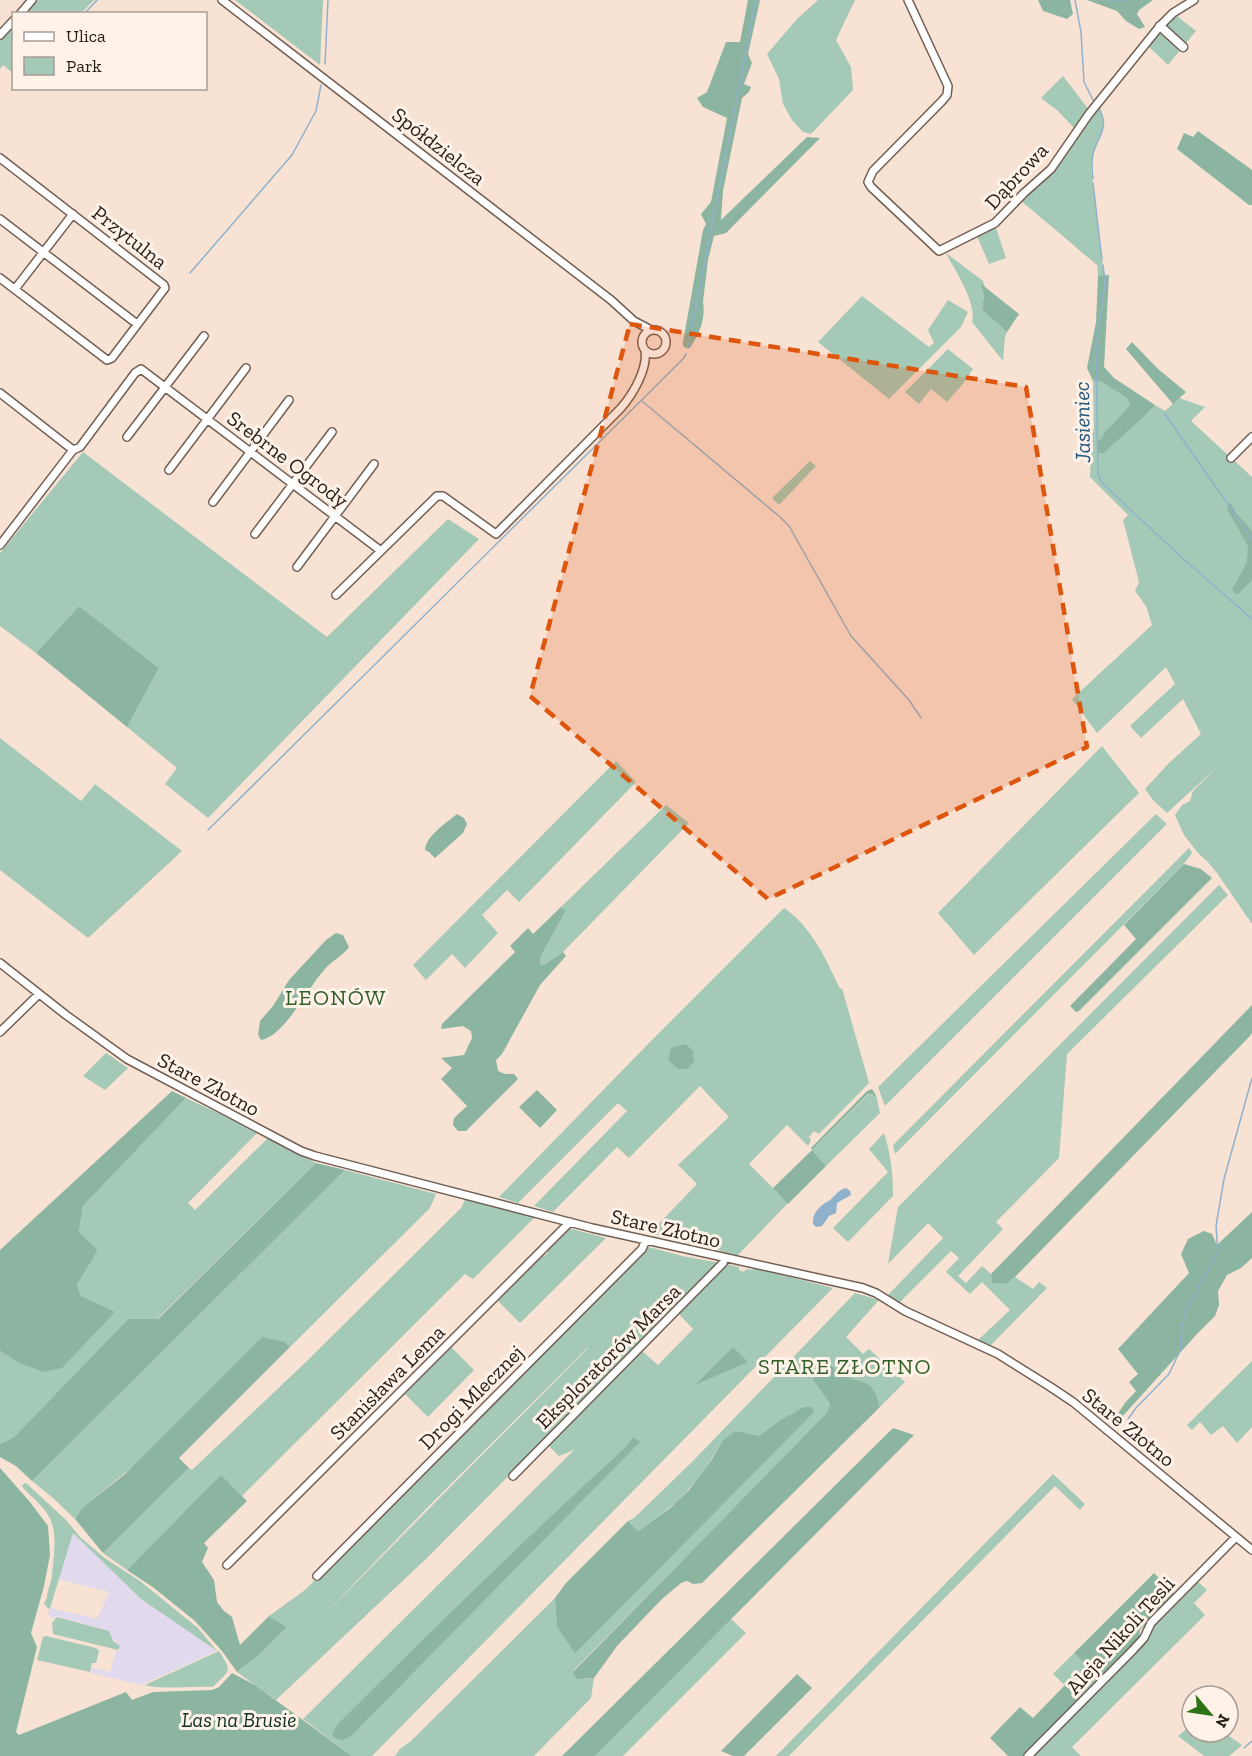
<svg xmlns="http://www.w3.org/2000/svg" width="1252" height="1756" viewBox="0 0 1252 1756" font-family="'Zilla Slab',serif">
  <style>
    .industrial { fill: #e1d9ee }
    .green { fill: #a4c9b6; fill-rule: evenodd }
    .forest { fill: #8cb5a1 }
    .water { fill: #90b1cc }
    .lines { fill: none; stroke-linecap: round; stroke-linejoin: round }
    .stream { stroke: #90b1cc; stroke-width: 1.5 }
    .minor-casing { stroke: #715f53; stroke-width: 10 }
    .tertiary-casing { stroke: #715f53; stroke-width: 11 }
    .minor { stroke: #fff; stroke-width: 7 }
    .tertiary { stroke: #fff; stroke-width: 8 }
    .marked { fill: #de560d; fill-opacity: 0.2; stroke: #de560d; stroke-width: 4.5; stroke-dasharray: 12 8; stroke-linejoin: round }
    .labels { text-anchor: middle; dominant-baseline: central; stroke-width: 6; stroke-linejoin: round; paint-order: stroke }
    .street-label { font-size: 21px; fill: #251e18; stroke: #fff2e9 }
    .park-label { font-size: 21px; font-style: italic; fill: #0e3324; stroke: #fff2e9 }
    .water-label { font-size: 22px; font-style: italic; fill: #23587d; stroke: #fff2e9 }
    .neighbourhood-label { font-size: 22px; letter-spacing: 1.5px; fill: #325f27; stroke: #fff2e9 }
  </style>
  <rect width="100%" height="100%" fill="#f8e2d4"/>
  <path class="industrial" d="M72 1532 141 1599 217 1651 141 1685 91 1673 92 1668 110 1672 116 1651H119L120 1645 112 1639 109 1631 57 1616 55 1618H51L48 1613 50 1608 97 1619 109 1592 58 1579Z"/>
  <path class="green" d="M37 0H94L81 13 25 14Z
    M235 0H323L320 65Z
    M818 0H855L836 40 851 67 853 90 811 134 803 132 792 120 783 104 779 79 767 54 797 19Z
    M1173 13 1196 31 1168 65 1146 44Z
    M13 26V73L3 65 0 69V40Z
    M1063 76 1089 110 1075 129 1058 111 1041 98Z
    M1098 106C1110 126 1099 134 1093 153 1092 157 1092 163 1091 168L1104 276H1098L1097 265 1020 200Z
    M995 225 1006 258 989 264 977 236Z
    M946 253 983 281 985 287 980 284 984 295 982 310 1007 332 1005 337 1003 361 972 322C977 302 955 271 946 253Z
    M862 296 929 347 934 343 928 330 948 300 968 312 961 327 889 399 818 342Z
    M948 349 973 369 962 385 947 402 931 389 919 404 905 392Z
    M1093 381 1102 382 1128 398 1130 405C1114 424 1103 429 1097 454L1104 453 1147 414 1155 405 1165 411 1179 398 1205 407 1191 421 1252 477V924L1217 873 1207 861 1198 853 1184 835 1175 815 1182 805 1190 801 1193 791 1217 767 1167 813 1153 800 1145 789 1168 764 1201 734 1183 699 1141 738 1130 726 1175 684 1166 667 1097 733 1072 699 1152 625 1146 606 1135 591 1139 582 1123 520 1128 515 1090 477 1091 455 1088 454 1094 428Z
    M83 452 327 637 448 519 479 539 208 818 165 784 177 768 127 727 159 668 79 606 36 653 0 626V553Z
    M810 461 816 466 779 505 772 498Z
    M0 738 81 801 95 784 182 851 88 938 0 870Z
    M1102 746 1139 793 974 955 938 913Z
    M616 761 636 782 519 902 507 890 482 915 498 933 465 968 452 954 426 980 413 965Z
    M666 805 689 823 563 952 544 965H540L541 956 566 910 561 907Z
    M1156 814 1167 824 885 1106 878 1087Z
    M1189 848 1192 853 1184 864 895 1154 893 1145Z
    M1219 885 1228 895 1067 1054 1059 1158 996 1222 1003 1229 958 1276 966 1283 982 1266 991 1274 992 1283 1005 1284 1015 1277 1033 1289 1039 1282 1047 1288 989 1347 976 1342 1010 1310 982 1282 970 1294 946 1272 959 1258 951 1251 899 1303 888 1295 943 1238 928 1223 888 1264 898 1207Z
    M784 908C812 927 826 959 840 989L842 988 869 1083 819 1134 814 1131 809 1137 811 1140 808 1146 787 1125 749 1164 788 1203 736 1257 711 1247V1245L706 1243 703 1246 657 1235 653 1230 697 1184 678 1165 729 1117 700 1086 629 1158 617 1147 553 1212 534 1206 627 1111 618 1103 518 1203 499 1197 651 1041Z
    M106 1053 128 1068 105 1090 83 1076Z
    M870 1093 874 1097 876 1095 880 1113 826 1166 812 1150Z
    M186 1098 258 1132 188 1203 195 1210 269 1137 291 1151 316 1163 157 1319H128L14 1437 0 1444V1351L17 1362 115 1313 81 1296 77 1285 98 1250 79 1232 83 1206Z
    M884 1133C891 1155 893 1174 893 1196L848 1242 833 1228 888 1172 869 1149Z
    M345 1170 436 1194 430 1208 290 1347 285 1342 82 1508 75 1519 53 1498 32 1481Z
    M466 1198 535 1217 473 1279 465 1274 242 1496 221 1476 127 1570 103 1553 189 1468 192 1470 308 1360 461 1208Z
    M568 1228 606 1238 520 1323 496 1299 542 1254 544 1256 548 1253 546 1250Z
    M649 1247 682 1256 720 1263 428 1557 276 1700 237 1672 260 1654 287 1627 269 1616 305 1590ZM587 1348H588L317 1622 425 1510Z
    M727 1264 739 1267V1270L743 1272 747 1269 752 1270 754 1268 833 1288 372 1756H352L303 1719 574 1450 559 1456 547 1444 641 1350 658 1365 693 1329 678 1313Z
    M855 1293 879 1300 846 1337 863 1354 869 1349 905 1382 880 1407C874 1380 864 1385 843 1375 837 1372 832 1367 828 1363L823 1393 830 1404 828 1413 573 1671 585 1679 594 1678 591 1698 534 1756H395L400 1749 411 1741 555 1598 557 1627 575 1654 813 1412 812 1407 779 1421 758 1437 748 1435 723 1440C708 1465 692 1490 669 1508 660 1516 648 1523 638 1531L628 1521 634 1518 692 1462Z
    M450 1346 474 1370 428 1417 404 1393Z
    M1252 1361V1427L1237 1443 1223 1426 1211 1435 1200 1422 1192 1430 1187 1425Z
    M1053 1474 1085 1504 1080 1510 1055 1486 789 1756H776Z
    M26 1483 66 1520 80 1537 106 1559 140 1581 198 1628 217 1651 141 1599 73 1533 50 1608 48 1609 44 1603 47 1598C47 1591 51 1583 52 1576 53 1557 59 1532 48 1515 42 1505 31 1496 23 1488L22 1485Z
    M1197 1581 1207 1590 1194 1603 1205 1615 1072 1747 1081 1756H1028L1149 1637 1153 1626Z
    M57 1617 109 1631 113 1641 120 1646 118 1650 53 1634 52 1623Z
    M731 1619 746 1633 623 1756H595Z
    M46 1636 96 1648 99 1651 96 1663H92L90 1672 37 1660 43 1637Z
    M219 1651C233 1673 230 1669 213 1687 194 1686 161 1690 145 1685Z
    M1074 1653 1100 1680 1080 1700 1053 1674Z
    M1192 1724V1732H1223L1242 1745 1229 1756H1204L1178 1736Z"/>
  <path class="forest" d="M748 0H760L748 54 752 63 744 84 751 87 749 92 742 98 723 191 721 220 807 137 820 138 726 233 714 236 708 260 703 302C706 319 699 334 690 348H686L683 346V342L703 230 706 224 701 214 711 202 727 118 703 107 697 98 707 92 726 42H740Z
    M1038 0H1070L1073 14 1067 19 1043 11Z
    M1087 0H1153L1139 10 1137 14 1145 27 1139 29 1126 21 1117 11Z
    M1198 131 1252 170V205H1249L1177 149 1184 133 1193 137Z
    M1109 275 1104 367 1114 378 1155 405 1147 414 1104 453 1097 454V440H1100L1106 431 1130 405 1127 398 1102 382 1093 381 1087 368 1096 322 1098 276Z
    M980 283 1019 314 1007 332 982 310 984 295Z
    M1132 342 1158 369 1186 392 1173 404 1126 349Z
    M1230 502 1236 513 1252 531V580L1237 595 1232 590 1247 562 1248 546 1227 509Z
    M79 606 159 668 127 727 36 653Z
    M457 814 464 818 467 824 463 833 435 858 429 852 425 850C426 836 446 823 457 814Z
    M1184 864 1201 869 1212 878 1079 1011 1076 1012 1070 1006 1136 939 1124 925Z
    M561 907 566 910 541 956 540 965H544L563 952 566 956 540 985 502 1054 496 1060 498 1071 505 1074H514L518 1079 466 1131H458L453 1125 454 1118 467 1106 441 1079 452 1068 441 1058 464 1055 472 1038 471 1031 463 1026 441 1029 442 1024 515 952 510 946 528 928 533 934Z
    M336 933 343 935 349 947C342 957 332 960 325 969 308 987 285 1036 261 1040L258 1035 260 1021 273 1006 289 980 326 940Z
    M1252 1005V1033L1249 1037 1015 1277 1006 1284 992 1283 991 1274Z
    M686 1044 693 1051 694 1061 688 1069H678L668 1060 671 1048Z
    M872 1089 876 1095 874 1097 872 1094H868L812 1150 826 1166 788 1204 773 1188 812 1150 811 1148 867 1091Z
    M537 1090 557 1110 540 1128 519 1107Z
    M172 1091 186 1098 83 1206 79 1232 98 1250 77 1285 81 1296 115 1312 62 1368 44 1372 17 1362 0 1351V1250Z
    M316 1163 345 1170 32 1481 16 1466 0 1457V1444L14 1437 128 1319H158Z
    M1252 1212V1258L1241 1268 1227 1275 1218 1291 1219 1305 1215 1316 1197 1334 1121 1418H1115L1125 1403 1136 1391 1129 1382 1138 1374 1118 1349 1189 1273 1181 1254 1188 1239 1204 1231 1212 1234 1217 1245Z
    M262 1337 285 1342 290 1347 179 1458 189 1468 103 1553 75 1519 82 1508 125 1474Z
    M733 1347 748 1362 695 1385Z
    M827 1362C832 1366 837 1372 843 1375 864 1385 874 1379 880 1407L702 1583 693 1584 687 1581 681 1583 662 1599 617 1646 594 1678 577 1679 573 1672 827 1413 830 1404 813 1379 818 1369Z
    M804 1407H812L814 1412 575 1654 557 1627 555 1598 566 1583 628 1521 638 1531 669 1509 689 1490 712 1459 723 1440 735 1431 759 1436 779 1421Z
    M893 1428 914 1435 595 1756H562Z
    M634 1437 640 1442 351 1736 343 1740 335 1738 332 1734 337 1725C432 1630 527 1537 626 1447Z
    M0 1468 30 1502 48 1526 50 1555 44 1586 31 1633 37 1647 16 1732 19 1735 126 1692 132 1700 153 1692 212 1690 219 1687 232 1673 255 1685 352 1756H0Z
    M221 1475 247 1501 204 1543 208 1548 202 1562 214 1580 217 1602 224 1611 232 1617 240 1645 269 1616 287 1627 260 1654 237 1672 222 1651 195 1621 154 1588 127 1570Z
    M1154 1573 1175 1595 1140 1630 1139 1640 1100 1680 1074 1653Z
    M797 1674 812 1688 744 1756H733L721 1751Z
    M1065 1685 1080 1700 1024 1756H1008L990 1738 1020 1707 1033 1718Z"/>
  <path class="water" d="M846 1188 850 1191 851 1195 837 1203 836 1213 829 1216 822 1226 816 1227 813 1224C812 1212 820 1206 830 1200 836 1195 838 1190 846 1188Z"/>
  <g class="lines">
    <path class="stream" d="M1075 0 1081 32 1084 82 1094 102
      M1107 0H1126
      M84 14 97 0
      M325 64 328 0
      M1093 179C1092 171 1091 162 1093 154 1098 135 1110 129 1099 108
      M1093 183 1102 260
      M1103 265 1105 281 1096 349 1098 474 1102 483 1179 555 1252 619
      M190 273 292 155 316 111 321 85
      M688 348 756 0
      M642 401 780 517 789 526 851 636 909 700 921 718
      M1165 414 1252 539
      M208 830 683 359 686 354
      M1128 1419 1136 1408 1169 1374 1180 1351 1182 1326 1188 1307 1218 1252 1216 1226 1224 1179 1252 1078
      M1244 1748 1252 1741"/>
    <defs>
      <path id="minor" d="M222 0 611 300 634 321 651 330
        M908 0 948 86 947 95 942 101 873 171 868 182 871 187 939 251 995 223 1024 193 1051 169 1089 114 1160 26 1173 13 1194 0
        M20 14 32 0
        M0 35 14 20
        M0 158 164 285 165 288 112 358 107 360 0 278
        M0 219 137 324
        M15 289 73 214
        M642 342a12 12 0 1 1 24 0a12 12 0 1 1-24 0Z
        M0 393 73 450
        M127 437 204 336
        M1231 458 1252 437
        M169 470 246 368
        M213 502 289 400
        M255 534 332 432
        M0 545 73 450 80 447 135 373 141 369 381 551
        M297 567 374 464
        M336 595 437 496H443L496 534 621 408C633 394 648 369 645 350
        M0 963 66 1015 127 1059 301 1151 315 1156 592 1228 863 1288 876 1293 905 1311 998 1354 1049 1386 1073 1402 1252 1550
        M0 1032 39 994
        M513 1476 723 1263 725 1258
        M227 1565 570 1222
        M317 1576 642 1249 646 1240
        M1028 1756 1133 1650 1144 1638 1151 1623 1236 1537"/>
      <path id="tertiary" d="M1160 26 1183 47"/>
    </defs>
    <use href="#minor" class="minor-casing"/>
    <use href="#tertiary" class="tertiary-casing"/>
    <use href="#minor" class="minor"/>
    <use href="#tertiary" class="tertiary"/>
  </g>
  <path class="marked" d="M630 324 1026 387 1087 747 768 899 530 696Z"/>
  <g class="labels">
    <g class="street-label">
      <text transform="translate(439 146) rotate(38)">Spółdzielcza</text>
      <text transform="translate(1016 176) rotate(-47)">Dąbrowa</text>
      <text transform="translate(130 237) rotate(38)">Przytulna</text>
      <text transform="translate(288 459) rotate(37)">Srebrne Ogrody</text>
      <text transform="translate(209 1084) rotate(28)">Stare Złotno</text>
      <text transform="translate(666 1228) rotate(13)">Stare Złotno</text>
      <text transform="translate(608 1356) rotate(-45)">Eksploratorów Marsa</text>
      <text transform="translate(387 1382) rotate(-45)">Stanisława Lema</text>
      <text transform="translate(471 1397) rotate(-45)">Drogi Mlecznej</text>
      <text transform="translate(1129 1427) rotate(39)">Stare Złotno</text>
      <text transform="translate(1120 1635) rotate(-48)">Aleja Nikoli Tesli</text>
    </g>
    <g class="park-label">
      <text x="239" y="1719">Las na Brusie</text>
    </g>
    <g class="water-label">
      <text transform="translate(1082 422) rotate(-91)">Jasieniec</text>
    </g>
    <g class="neighbourhood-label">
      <text x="336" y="997">LEONÓW</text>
      <text x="845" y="1366">STARE ZŁOTNO</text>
    </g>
  </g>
  <rect x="12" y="12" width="195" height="78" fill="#fff2e9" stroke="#a89d95" stroke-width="1.5"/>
  <rect x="24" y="32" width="30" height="9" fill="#ffffff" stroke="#a89d95" stroke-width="1.5"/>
  <text x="66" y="42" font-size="18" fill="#251e18">Ulica</text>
  <rect x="24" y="57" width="30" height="18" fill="#a4c9b6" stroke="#a89d95" stroke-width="1.5"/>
  <text x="66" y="72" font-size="18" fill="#251e18">Park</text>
  <g transform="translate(1210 1714) rotate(119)"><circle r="28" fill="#fff2e9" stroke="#a89d95" stroke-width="1.5"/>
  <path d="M0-4.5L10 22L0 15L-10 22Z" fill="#2c7315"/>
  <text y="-9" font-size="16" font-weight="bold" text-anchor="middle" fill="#251e18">N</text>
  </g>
</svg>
